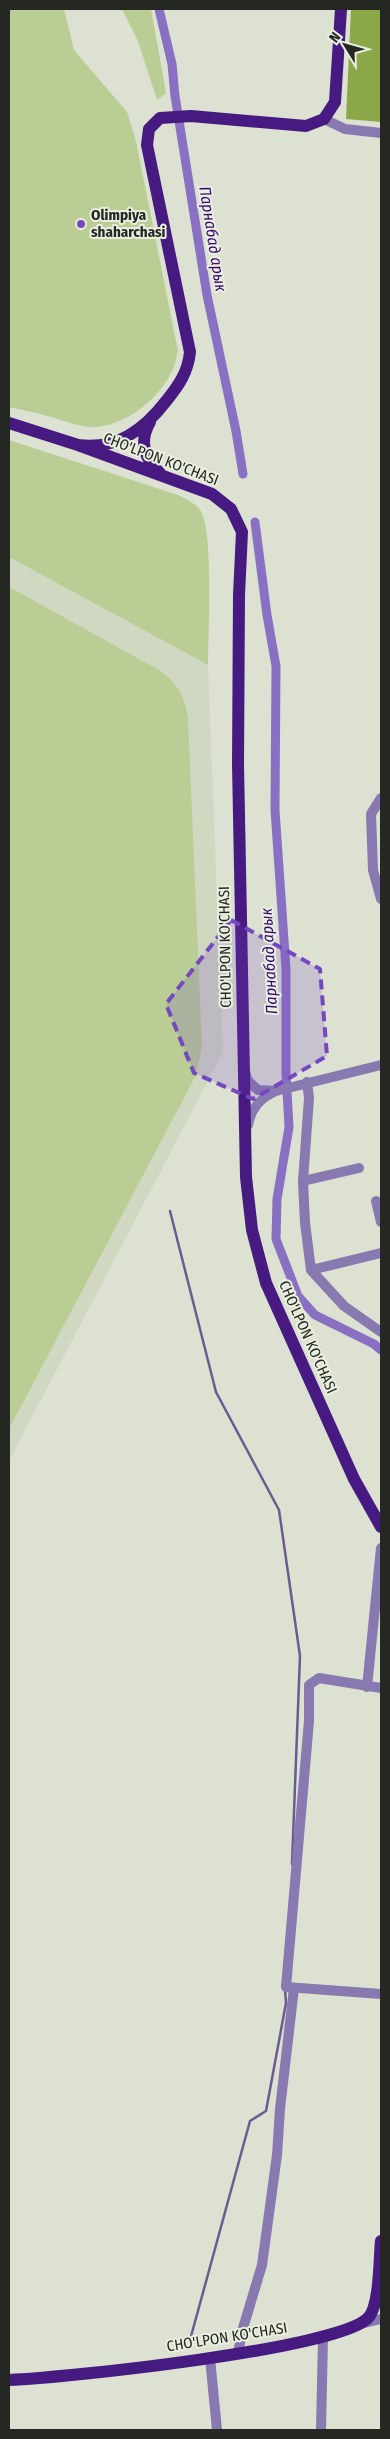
<svg xmlns="http://www.w3.org/2000/svg" width="390" height="2439" viewBox="0 0 390 2439" font-family="'Fira Sans Condensed',sans-serif">
  <style>
    .built { fill: #d0d8c2 }
    .green { fill: #bacd95 }
    .forest { fill: #8ba748 }
    .lines { fill: none; stroke-linecap: round; stroke-linejoin: round }
    .stream { stroke: #6c5a93; stroke-width: 2.5 }
    .canal { stroke: #8a70c3; stroke-width: 9 }
    .minor { stroke: #8879b0; stroke-width: 10 }
    .major { stroke: #471a81; stroke-width: 12 }
    .marked { fill: #7548c0; fill-opacity: 0.2; stroke: #7548c0; stroke-width: 4; stroke-dasharray: 10 6; stroke-linejoin: round }
    .poi-dot { fill: #7548c0; stroke: #e9efdf; stroke-width: 2 }
    .labels { text-anchor: middle; dominant-baseline: central; stroke-width: 4; stroke-linejoin: round; paint-order: stroke }
    .poi-label { font-size: 15px; font-weight: bold; fill: #252722; stroke: #e9efdf; text-anchor: start }
    .street-label { font-size: 15px; fill: #252722; stroke: #e9efdf }
    .water-label { font-size: 16px; font-style: italic; fill: #39056f; stroke: #e9efdf }
  </style>
  <rect width="100%" height="100%" fill="#dce1d2"/>
  <path class="built" d="M9 557 208 665 223 1052 9 1461Z"/>
  <path class="green" d="M9 9H64L74 50 127 112 136 141 178 351C176 358 175 367 171 373 157 401 124 427 92 427 76 426 62 420 47 416 34 412 21 410 9 407Z
    M122 9H151L166 93 157 100 138 41Z
    M9 440 178 495C186 499 195 503 200 510 214 528 208 637 208 665L9 557Z
    M9 587 159 670C177 682 185 697 188 719L202 1047 196 1075 9 1429Z"/>
  <path class="forest" d="M351 9H381V122L346 119Z"/>
  <g class="lines">
    <path class="stream" d="M170 1211 216 1392 279 1510 300 1656 292 1864
      M190 2340 250 2121 266 2111 286 2003 285 1989"/>
    <path class="canal" d="M159 9 172 64 175 96 207 295 236 431 243 474
      M255 522 267 615 276 666 275 810 286 969V1073L289 1127 277 1199 276 1239 298 1296 315 1315 374 1344 381 1350"/>
    <path class="minor" d="M324 119 345 129 381 133
      M381 798 371 814 373 870 381 899
      M245 1072 248 1081 258 1090 276 1091C260 1098 251 1108 248 1125
      M307 1082 309 1098 303 1181 305 1223 311 1270 344 1306 381 1332
      M276 1091 381 1065
      M303 1181 359 1168
      M376 1201 381 1222
      M311 1270 381 1253
      M367 1687 381 1548
      M381 1688 319 1678 309 1685V1721L286 1987 381 1994
      M360 2324 381 2319
      M238 2353 243 2328 262 2265 277 2155 280 2109 294 1988
      M210 2358 217 2430
      M321 2430 323 2337"/>
    <path class="major" d="M150 422C139 441 144 459 160 473
      M9 423 78 445C117 450 144 430 167 400 179 385 188 372 190 352L147 145 149 129 160 118 191 116 306 126 324 119 335 102 341 9
      M78 445 212 494 231 509 242 532 239 595 238 764 246 1177 252 1230 266 1283 354 1479 381 1527
      M9 2380C64 2378 338 2349 368 2318 380 2306 379 2259 381 2241"/>
  </g>
  <path class="marked" d="M231 920 320 969 327 1056 253 1099 194 1073 166 1004Z"/>
  <circle class="poi-dot" cx="81" cy="224" r="5"/>
  <g class="labels">
    <g class="poi-label">
      <text x="91" y="215">Olimpiya<tspan x="91" dy="17">shaharchasi</tspan></text>
    </g>
    <g class="street-label">
      <text transform="translate(161 459) rotate(21)">CHO'LPON KO'CHASI</text>
      <text transform="translate(225 947) rotate(-91)">CHO'LPON KO'CHASI</text>
      <text transform="translate(308 1337) rotate(66)">CHO'LPON KO'CHASI</text>
      <text transform="translate(227 2337) rotate(-9)">CHO'LPON KO'CHASI</text>
    </g>
    <g class="water-label">
      <text transform="translate(213 239) rotate(81)">Парнабад арык</text>
      <text transform="translate(269 961) rotate(-93)">Парнабад арык</text>
    </g>
  </g>
  <rect width="390" height="2439" fill="none" stroke="#252722" stroke-width="20"/>
  <g transform="translate(345 45) rotate(307)" stroke="#e9efdf" stroke-width="4" paint-order="stroke">
  <path d="M0-4L9 19L0 12L-9 19Z" fill="#252722"/>
  <text y="-8" font-size="14" font-weight="bold" text-anchor="middle" fill="#252722">N</text>
  </g>
</svg>
